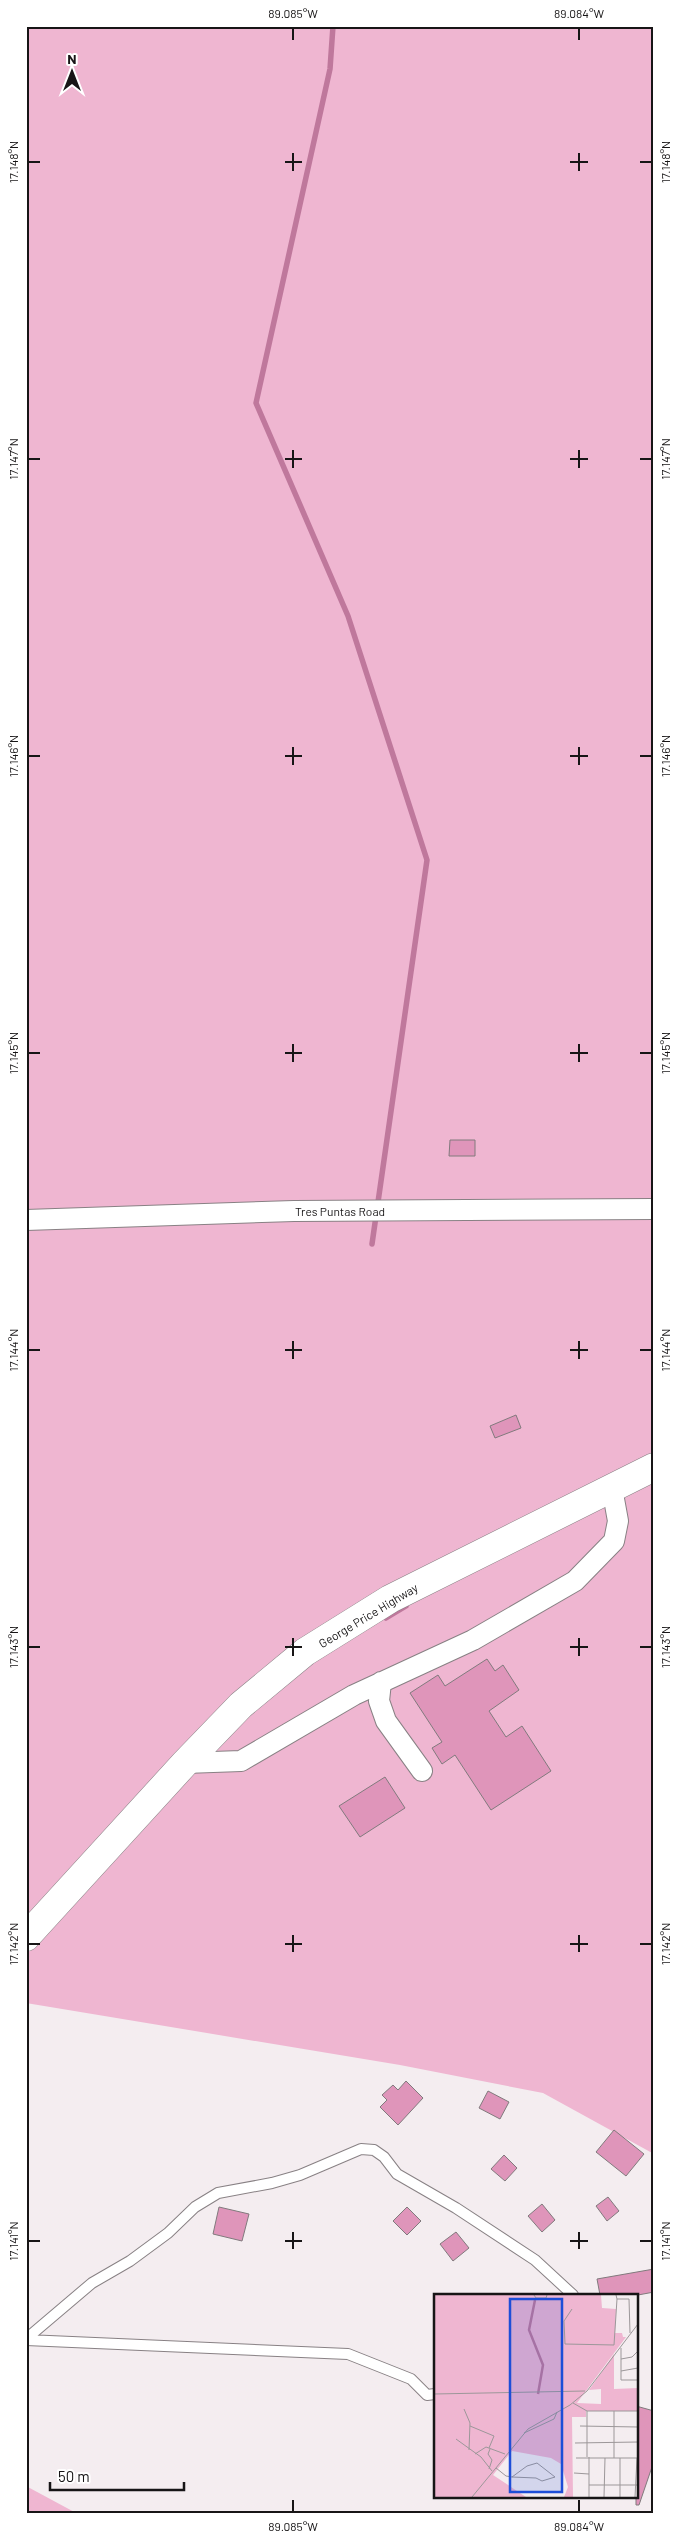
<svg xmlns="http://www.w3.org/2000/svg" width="680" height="2540" viewBox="0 0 680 2540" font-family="Barlow,sans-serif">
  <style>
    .green { fill: #efb6d1 }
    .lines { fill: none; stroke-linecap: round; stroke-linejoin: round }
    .stream { stroke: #bf789c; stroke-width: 5.5 }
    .building { fill: #df95ba; stroke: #817a7d }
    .lane-casing { stroke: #888184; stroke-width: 12 }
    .street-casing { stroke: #888184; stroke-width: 22 }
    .highway-casing { stroke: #888184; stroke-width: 29 }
    .lane { stroke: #fff; stroke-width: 10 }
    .street { stroke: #fff; stroke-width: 20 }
    .highway { stroke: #fff; stroke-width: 28 }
    .ticks { fill: none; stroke: #171516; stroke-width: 2 }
    .labels { text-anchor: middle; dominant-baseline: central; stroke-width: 4; stroke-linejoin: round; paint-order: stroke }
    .street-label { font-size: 12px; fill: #171516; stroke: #fff }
    .inset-river { fill: none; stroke: #bf789c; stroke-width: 2.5 }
    .inset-road { fill: none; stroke: #9c9799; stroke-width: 1 }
    .view { fill: #1d4ed8; fill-opacity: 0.15; stroke: #1d4ed8; stroke-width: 2.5 }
    .inset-edge { fill: none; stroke: #171516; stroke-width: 2.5 }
    .neatline { fill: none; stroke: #171516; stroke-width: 2 }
    .ticks-label { font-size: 12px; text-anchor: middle; fill: #171516 }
  </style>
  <rect width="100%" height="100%" fill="#f4edf0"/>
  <path class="green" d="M26 26H654V2154L543 2093 400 2065 26 2003Z
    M26 2486 78 2514H26Z"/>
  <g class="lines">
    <path class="stream" d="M333 26 330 69 256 403 348 616 427 860 372 1244
      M386 1618 406 1606"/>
  </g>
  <path class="building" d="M450 1140H475V1156H449Z
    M516 1415 521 1428 495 1438 490 1426Z
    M487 1659 495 1671 503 1665 519 1690 489 1711 506 1737 522 1726 551 1771 491 1810 455 1755 442 1764 432 1748 442 1742 410 1693 438 1675 445 1686Z
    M385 1777 405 1808 360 1837 339 1806Z
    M406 2081 423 2098 398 2125 380 2107 387 2100 382 2095 393 2085 398 2090Z
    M488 2091 509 2102 500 2119 479 2108Z
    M614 2130 644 2154 626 2176 596 2152Z
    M504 2155 517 2168 505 2181 491 2169Z
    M608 2197 619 2211 607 2221 596 2206Z
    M542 2204 555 2220 542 2232 528 2216Z
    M219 2207 249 2214 242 2241 213 2234Z
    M407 2207 421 2221 407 2235 393 2221Z
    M456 2232 469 2248 453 2261 440 2244Z
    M654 2269V2292L638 2295H600L597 2279Z
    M636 2406 654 2411V2461L639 2505H636Z"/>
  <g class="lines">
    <defs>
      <path id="lane" d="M26 2339 92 2283 130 2261 168 2233 195 2207 218 2193 272 2183 300 2175 361 2149 374 2150 384 2157 397 2174 456 2208 535 2260 573 2295
        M26 2340 348 2354 411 2379 427 2395 435 2394"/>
      <path id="street" d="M26 1220 294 1211 654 1209
        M381 1682 379 1701 386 1721 422 1771
        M185 1763 241 1761 354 1695 473 1640 575 1581 614 1541 618 1521 612 1488"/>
      <path id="highway" d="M26 1937 185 1763 241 1705 305 1652 390 1599 654 1467"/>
    </defs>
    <use href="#lane" class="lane-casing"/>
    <use href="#street" class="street-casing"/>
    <use href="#highway" class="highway-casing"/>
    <use href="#lane" class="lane"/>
    <use href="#street" class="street"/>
    <use href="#highway" class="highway"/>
  </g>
  <path class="ticks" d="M293 28V40M579 28V40M293 153V171M579 153V171M28 162H40M285 162H302M570 162H588M640 162H652M293 450V468M579 450V468M28 459H40M285 459H302M570 459H588M640 459H652M293 747V765M579 747V765M28 756H40M285 756H302M570 756H588M640 756H652M293 1044V1062M579 1044V1062M28 1053H40M285 1053H302M570 1053H588M640 1053H652M293 1341V1359M579 1341V1359M28 1350H40M285 1350H302M570 1350H588M640 1350H652M293 1638V1656M579 1638V1656M28 1647H40M285 1647H302M570 1647H588M640 1647H652M293 1935V1952M579 1935V1952M28 1944H40M285 1944H302M570 1944H588M640 1944H652M293 2232V2249M579 2232V2249M28 2241H40M285 2241H302M570 2241H588M640 2241H652M293 2500V2512M579 2500V2512"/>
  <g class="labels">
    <g class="street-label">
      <text x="340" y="1211">Tres Puntas Road</text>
      <text transform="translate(368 1615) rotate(-31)">George Price Highway</text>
    </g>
  </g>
  <g transform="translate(434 2294)">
    <rect width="204" height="204" fill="#f4edf0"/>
    <path d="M0 1H167L168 14 182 15 181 39H188L189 43H192L143 109 167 110V95L155 96 180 60V95L204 94V117H152V123H138L139 203H130L134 193 127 170 117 164 78 157 59 181 92 203H0Z" fill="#efb6d1"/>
    <path class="inset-river" d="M101 6 95 36 109 71 104 100"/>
    <path class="inset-road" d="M100 1 102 4H112L113 1M182 1 183 5H195L196 39M138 15 130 27 131 50 180 51 183 5M187 54V86H204M187 65 198 63 204 57M187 77 204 74M0 100 151 97M139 109 153 117V163M30 115 36 129 35 156M153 117H204M36 132 60 142 55 154M146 132 204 133M90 139 120 125 123 118M22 145 47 163 58 177M141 149 204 148M41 160 52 153 71 160M155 163V203M142 164H204M180 164V117M186 164V203M62 174 72 182 78 183 102 184 108 187 121 183 103 169 93 172 78 183M55 175 58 166 54 160 56 155M140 179 155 180M155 191H204M38 203 94 135 136 111 153 97 204 30M170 203 171 164M201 203 203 164"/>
    <path class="view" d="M76 5H128V198H76Z"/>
    <rect width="204" height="204" class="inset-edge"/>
  </g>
  <rect width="680" height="2540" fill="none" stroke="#ffffff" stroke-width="55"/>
  <g transform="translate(72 72)" stroke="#ffffff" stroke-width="4" paint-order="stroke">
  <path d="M0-4L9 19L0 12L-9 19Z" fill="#171516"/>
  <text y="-8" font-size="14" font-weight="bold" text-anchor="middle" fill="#171516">N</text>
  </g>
  <path d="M50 2482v8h134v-8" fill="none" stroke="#171516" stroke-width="2.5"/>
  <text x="58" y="2482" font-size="15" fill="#171516" stroke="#ffffff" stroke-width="4" paint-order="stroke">50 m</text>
  <rect x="28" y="28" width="624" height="2484" class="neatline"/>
  <g class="ticks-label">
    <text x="293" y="18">89.085°W</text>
    <text x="579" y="18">89.084°W</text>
    <text transform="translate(14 162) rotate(-90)" y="4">17.148°N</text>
    <text transform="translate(666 162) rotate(-90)" y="4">17.148°N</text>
    <text transform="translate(14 459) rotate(-90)" y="4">17.147°N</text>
    <text transform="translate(666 459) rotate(-90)" y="4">17.147°N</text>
    <text transform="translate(14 756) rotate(-90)" y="4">17.146°N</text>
    <text transform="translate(666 756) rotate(-90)" y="4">17.146°N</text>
    <text transform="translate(14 1053) rotate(-90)" y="4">17.145°N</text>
    <text transform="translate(666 1053) rotate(-90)" y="4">17.145°N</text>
    <text transform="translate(14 1350) rotate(-90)" y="4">17.144°N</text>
    <text transform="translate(666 1350) rotate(-90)" y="4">17.144°N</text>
    <text transform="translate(14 1647) rotate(-90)" y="4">17.143°N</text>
    <text transform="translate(666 1647) rotate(-90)" y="4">17.143°N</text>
    <text transform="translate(14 1944) rotate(-90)" y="4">17.142°N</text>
    <text transform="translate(666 1944) rotate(-90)" y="4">17.142°N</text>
    <text transform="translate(14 2241) rotate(-90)" y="4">17.141°N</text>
    <text transform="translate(666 2241) rotate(-90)" y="4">17.141°N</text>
    <text x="293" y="2531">89.085°W</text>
    <text x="579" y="2531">89.084°W</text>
  </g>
</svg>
